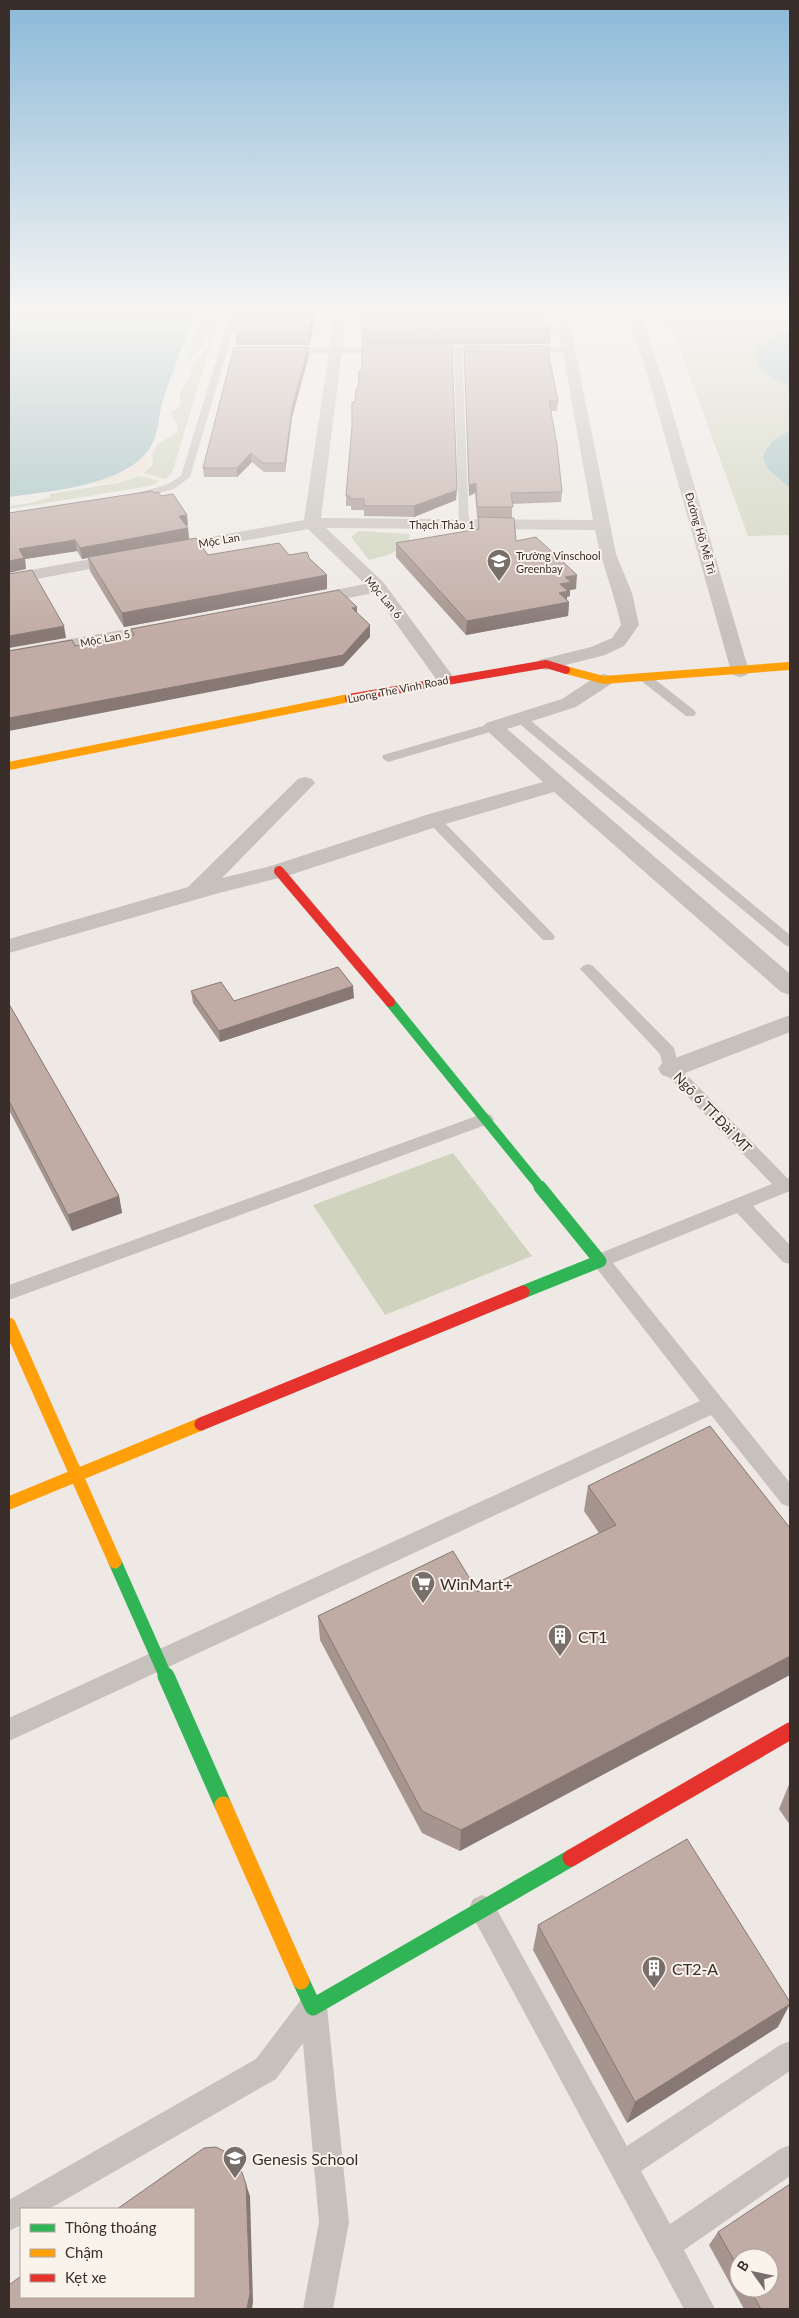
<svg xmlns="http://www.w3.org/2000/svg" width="799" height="2318" viewBox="0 0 799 2318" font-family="Lato,sans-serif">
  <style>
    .green { fill: #d0d4be }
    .plaza { fill: #ece1d4 }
    .water { fill: #a0c0c0 }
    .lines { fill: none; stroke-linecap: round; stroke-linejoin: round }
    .lane { fill: #c7c1bc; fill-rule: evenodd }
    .street { fill: #c7c1bc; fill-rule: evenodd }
    .fast-far2 { stroke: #30b455; stroke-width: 10 }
    .fast-far1 { stroke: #30b455; stroke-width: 13 }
    .fast { stroke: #30b455; stroke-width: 17 }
    .slow-far2 { stroke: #ff9f0a; stroke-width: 8 }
    .slow-far1 { stroke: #ff9f0a; stroke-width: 13 }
    .slow { stroke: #ff9f0a; stroke-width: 17 }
    .jam-far3 { stroke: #e5322d; stroke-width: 8 }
    .jam-far2 { stroke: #e5322d; stroke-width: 10 }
    .jam-far1 { stroke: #e5322d; stroke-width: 13 }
    .jam { stroke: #e5322d; stroke-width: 17 }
    .wall { fill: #a6948e; fill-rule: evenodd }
    .shaded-wall { fill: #877874 }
    .building { fill: #c1aca5; stroke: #877874 }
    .labels { text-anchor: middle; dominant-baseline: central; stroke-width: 4; stroke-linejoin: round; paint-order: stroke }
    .far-street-label { font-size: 11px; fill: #392e2a; stroke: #faf3eb }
    .far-poi-label { font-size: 11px; fill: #392e2a; stroke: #faf3eb; text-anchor: start }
    .street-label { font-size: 14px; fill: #392e2a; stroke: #faf3eb }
    .near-poi-label { font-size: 16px; fill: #392e2a; stroke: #faf3eb; text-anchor: start }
  </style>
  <rect width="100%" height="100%" fill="#eee9e4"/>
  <path class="green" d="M204 311H213L201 332 203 345 185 364Z
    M218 311H221L172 473 166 479 143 473 153 465 152 454 158 444 177 432 178 426 171 413C182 404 182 407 179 393L191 377V369L195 363 209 345 207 332 215 320Z
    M660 311H790V535L748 536 675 335Z
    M139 476 160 481 150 486 9 509V506L31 503 50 497V494L118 483Z
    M359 531 410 534 408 544 390 554 369 560 351 537Z
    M453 1153 532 1256 385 1315 313 1205Z"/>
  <path class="plaza" d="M147 454 148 465 139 474 116 482 89 484 128 469Z"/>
  <path class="water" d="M9 311H196C185 340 173 370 163 400 158 416 159 434 150 448 125 486 50 491 9 497Z
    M790 329V386C773 378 747 368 760 346Z
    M790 431V488L768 469 763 457C768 443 776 437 790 431Z"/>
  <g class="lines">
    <path class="lane" d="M231 311H239L190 477 174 489 130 501 126 500V496L166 485 181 476Z
      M556 311H564L566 315 562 317H526L522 315 526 313H557Z
      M337 313H385L389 315 385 317H340L336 315Z
      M488 347 492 350 491 352 462 353 469 524 464 527 459 524 454 353 429 354 425 351 429 348Z
      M524 347H568L572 350 568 353 521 352 520 350Z
      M286 348H385L389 351 385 354 283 353 282 351Z
      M644 673 648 674 694 710 696 713 694 716H686L640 680 638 677Z
      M520 714 524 715 790 935V947L785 945 516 721 514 718 516 715Z
      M493 723 499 727 497 730 388 762 382 758 383 755Z
      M434 816 439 817 553 934 555 937 553 940H543L429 823 427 820Z
      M588 964 593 966 674 1048 679 1067 787 1178H790V1191L753 1206 790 1245V1264L783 1262 737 1213 613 1263 790 1483V1507L782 1504 711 1415 9 1741V1718L700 1401 591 1261 593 1256 772 1184 665 1073 660 1054 583 972 580 969 583 966Z
      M485 1113 491 1115 494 1119 491 1123 9 1300V1285Z
      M482 1895 491 1899 627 2146 780 2045 790 2041V2071L641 2171 670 2224 780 2149 790 2145V2176L684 2250 715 2309H684L473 1917 469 1908 473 1899Z
      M313 1993 323 1997 327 2007 349 2222 333 2309H303L319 2222 303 2043 276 2079 49 2209H21V2225L9 2231V2200L256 2059 303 1997Z"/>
    <path class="street" d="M335 311H347L321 518 593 520 556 315 562 311H638L641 315 663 380 749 671 747 675 740 677 733 675 731 671 649 380 628 319H569L616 554 632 593 639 625 624 646 605 655 546 670 539 668 537 664 539 660 591 647 612 638 621 625C614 592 601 562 595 530L326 528 384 583 455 679 453 683 446 685 439 683 374 593 305 606 299 605 296 601 299 597 365 584 308 529 9 584V574L304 520Z
      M167 622 173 623 176 627 173 631 9 662V650Z
      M604 674 611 676 614 680 611 684 576 707 507 729 790 974V995L781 992 554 792 442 825 287 876 219 893 9 953V939L188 887 298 779 305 777 312 779 315 783 222 878 271 866 426 815 543 782 483 727 486 723 562 699 597 676Z
      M790 1015V1032L680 1075 671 1078 662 1075 658 1069 662 1063Z"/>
    <path class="fast-far2" d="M390 1002 541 1188"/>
    <path class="fast-far1" d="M523 1292 600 1261 540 1187
      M115 1562 166 1677"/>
    <path class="fast" d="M166 1676 223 1805
      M301 1981 313 2007 571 1858"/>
    <path class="slow-far2" d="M566 670 604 680 790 666
      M9 766 349 698"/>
    <path class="slow-far1" d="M9 1324 115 1562
      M9 1503 201 1424"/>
    <path class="slow" d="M223 1805 301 1981"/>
    <path class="jam-far3" d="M349 698 546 664 566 670"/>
    <path class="jam-far2" d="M279 871 390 1002"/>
    <path class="jam-far1" d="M201 1424 523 1292"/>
    <path class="jam" d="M571 1858 790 1731"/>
  </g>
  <path class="wall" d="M240 311H317L316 317H315L310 345H236L235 330Z
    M551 328 550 344 362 345 361 330Z
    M464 346 558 401 557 411H551L562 492 561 502 512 504V518L477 517 475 493 469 496Z
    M309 355 292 417 285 472H264L252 462 237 477H204L203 468Z
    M358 389 456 500 414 517 364 516V510H351V506H346V496L355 402Z
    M9 513 188 525 186 526 188 528 189 539 208 555H289L309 558 327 575V589L124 627 90 571 88 558 82 559 77 551 25 559 26 569Z
    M478 517 516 541 576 589 570 590V596L567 597V600L569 602 568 616 466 635 396 557V543L478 529Z
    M191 991 234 1001 354 998 220 1042 193 1003Z
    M9 1004 119 1196 122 1213 72 1231 9 1110Z
    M710 1426 460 1851 422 1833 320 1640 318 1616 478 1592 599 1533 584 1511 588 1486Z
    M790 1782V1825L779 1809Z
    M538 1925 778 2027 627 2123 533 1950Z
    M718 2232 790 2309H744L709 2245ZM739 2258 769 2288H739Z"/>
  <path class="shaded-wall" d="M313 311H314L315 317 310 345 309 330Z
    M308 347 309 355 292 417 285 472V463L292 408Z
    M251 453 252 462 237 477V468Z
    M476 483 475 493 469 496V485Z
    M457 490 456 500 414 517V506Z
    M187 515 188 525 180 527 179 516Z
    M188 528 189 539 82 559 80 548Z
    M75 540 77 551 25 559 26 569 9 573V561L19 549Z
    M327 575V589L124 627 122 613Z
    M577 575 576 589 570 590V596L567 597V602H569L568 616 466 635 467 621 560 584 565 577Z
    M357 607V618L352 608Z
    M370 625V637L343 666 9 731V718Z
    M64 626 66 638 9 648V636Z
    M353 986 354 998 220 1042 219 1031Z
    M119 1196 122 1213 72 1231 68 1215Z
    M790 1656V1675L460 1851 461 1830Z
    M790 2004 778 2027 627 2123 635 2102Z
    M246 2184 250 2196 253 2302 252 2309H247Z"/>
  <path class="building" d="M240 311H313L309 330H235Z
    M362 311H547L551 328 361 330Z
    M362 346H452L457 490 414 506H364V499H350V496H346L352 426V402H355L356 389H358L359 371H362Z
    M464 346H547L558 401H549L557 445 562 492 511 493 513 507H477L476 483 469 485Z
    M234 347H308L292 408 285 463H263L251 453 237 468H203Z
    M152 491 154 493 158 492 161 496 173 494 187 515 179 516 188 528 80 548 75 540 19 549 24 558 9 561V513Z
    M478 517 514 518 516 541 536 537 577 575 565 577 571 582 560 584 568 591 559 593 569 602 467 621 396 543 479 529Z
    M196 538 208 555 279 543 289 555 307 552 309 558 327 575 122 613 88 557Z
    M32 570 64 626 9 636V574Z
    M339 590 357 607 352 608 370 625 343 655 9 718V651L72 640 75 646 134 635 131 629Z
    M338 967 353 986 219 1031 191 991 221 982 234 1001Z
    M9 1004 119 1196 68 1215 9 1101Z
    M710 1426 790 1528V1656L461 1830 422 1811 318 1616 453 1551 478 1592 616 1525 588 1486Z
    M687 1839 790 2002V2004L635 2102 538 1925Z
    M216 2147 230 2154 239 2164 246 2184 250 2293 247 2309H9V2285L21 2276V2297H194V2209H117L204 2148Z
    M790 2184V2309H761L749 2288H769V2258H739V2269L718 2232Z"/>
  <linearGradient id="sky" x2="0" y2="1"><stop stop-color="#8bb9d8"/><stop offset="0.49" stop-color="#f7f5f3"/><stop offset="1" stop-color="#f7f5f3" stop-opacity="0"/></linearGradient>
  <rect width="799" height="635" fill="url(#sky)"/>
  <defs>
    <symbol id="school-pin" viewBox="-11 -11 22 30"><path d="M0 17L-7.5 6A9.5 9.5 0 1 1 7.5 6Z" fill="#786f6b" stroke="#faf3eb"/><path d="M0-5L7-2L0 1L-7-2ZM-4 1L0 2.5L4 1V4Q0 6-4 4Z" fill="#fff"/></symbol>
    <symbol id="supermarket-pin" viewBox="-11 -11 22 30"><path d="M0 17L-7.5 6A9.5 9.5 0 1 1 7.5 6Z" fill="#786f6b" stroke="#faf3eb"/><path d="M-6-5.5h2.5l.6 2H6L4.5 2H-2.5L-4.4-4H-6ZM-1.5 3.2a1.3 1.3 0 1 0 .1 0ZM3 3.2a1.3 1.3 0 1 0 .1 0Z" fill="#fff"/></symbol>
    <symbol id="building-pin" viewBox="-11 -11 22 30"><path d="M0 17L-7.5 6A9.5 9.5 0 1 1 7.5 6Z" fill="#786f6b" stroke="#faf3eb"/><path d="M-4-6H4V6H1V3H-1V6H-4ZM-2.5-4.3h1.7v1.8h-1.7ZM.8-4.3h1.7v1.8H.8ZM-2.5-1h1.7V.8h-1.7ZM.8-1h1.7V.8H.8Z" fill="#fff"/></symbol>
  </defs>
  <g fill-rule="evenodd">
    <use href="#school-pin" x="485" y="547" width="28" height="38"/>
    <use href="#supermarket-pin" x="409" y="1569" width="28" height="38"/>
    <use href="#building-pin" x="546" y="1622" width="28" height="38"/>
    <use href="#building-pin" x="640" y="1954" width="28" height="38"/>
    <use href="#school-pin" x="221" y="2144" width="28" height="38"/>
  </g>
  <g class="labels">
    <g class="far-street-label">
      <text x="442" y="524">Thạch Thảo 1</text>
      <text transform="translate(701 533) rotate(74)">Đường Hồ Mễ Trì</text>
      <text transform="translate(219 540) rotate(-10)">Mộc Lan</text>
      <text transform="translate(384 597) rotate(50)">Mộc Lan 6</text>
      <text transform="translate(105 638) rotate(-11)">Mộc Lan 5</text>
      <text transform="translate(398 689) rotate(-11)">Luong The Vinh Road</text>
    </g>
    <g class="far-poi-label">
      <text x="516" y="555">Trường Vinschool<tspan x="516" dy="13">Greenbay</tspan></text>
    </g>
    <g class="street-label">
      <text transform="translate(713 1112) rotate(46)">Ngõ 6 TT.Đài MT</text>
    </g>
    <g class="near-poi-label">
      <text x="440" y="1583">WinMart+</text>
      <text x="578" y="1636">CT1</text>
      <text x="672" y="1968">CT2-A</text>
      <text x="252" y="2158">Genesis School</text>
    </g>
  </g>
  <rect width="799" height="2318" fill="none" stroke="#392e2a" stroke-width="20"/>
  <rect x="20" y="2208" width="175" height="90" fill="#faf3eb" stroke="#ada49e"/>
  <rect x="30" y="2224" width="25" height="8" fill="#30b455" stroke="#ada49e"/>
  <text x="65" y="2233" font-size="15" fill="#392e2a">Thông thoáng</text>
  <rect x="30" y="2249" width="25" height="8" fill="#ff9f0a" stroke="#ada49e"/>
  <text x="65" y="2258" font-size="15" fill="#392e2a">Chậm</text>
  <rect x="30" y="2274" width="25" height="8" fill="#e5322d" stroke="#ada49e"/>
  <text x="65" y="2283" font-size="15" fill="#392e2a">Kẹt xe</text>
  <g transform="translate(754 2273) rotate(303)"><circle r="24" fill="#faf3eb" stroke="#ada49e"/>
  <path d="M0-4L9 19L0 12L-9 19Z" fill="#786f6b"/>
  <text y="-8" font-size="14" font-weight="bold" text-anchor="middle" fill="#392e2a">B</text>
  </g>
</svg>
